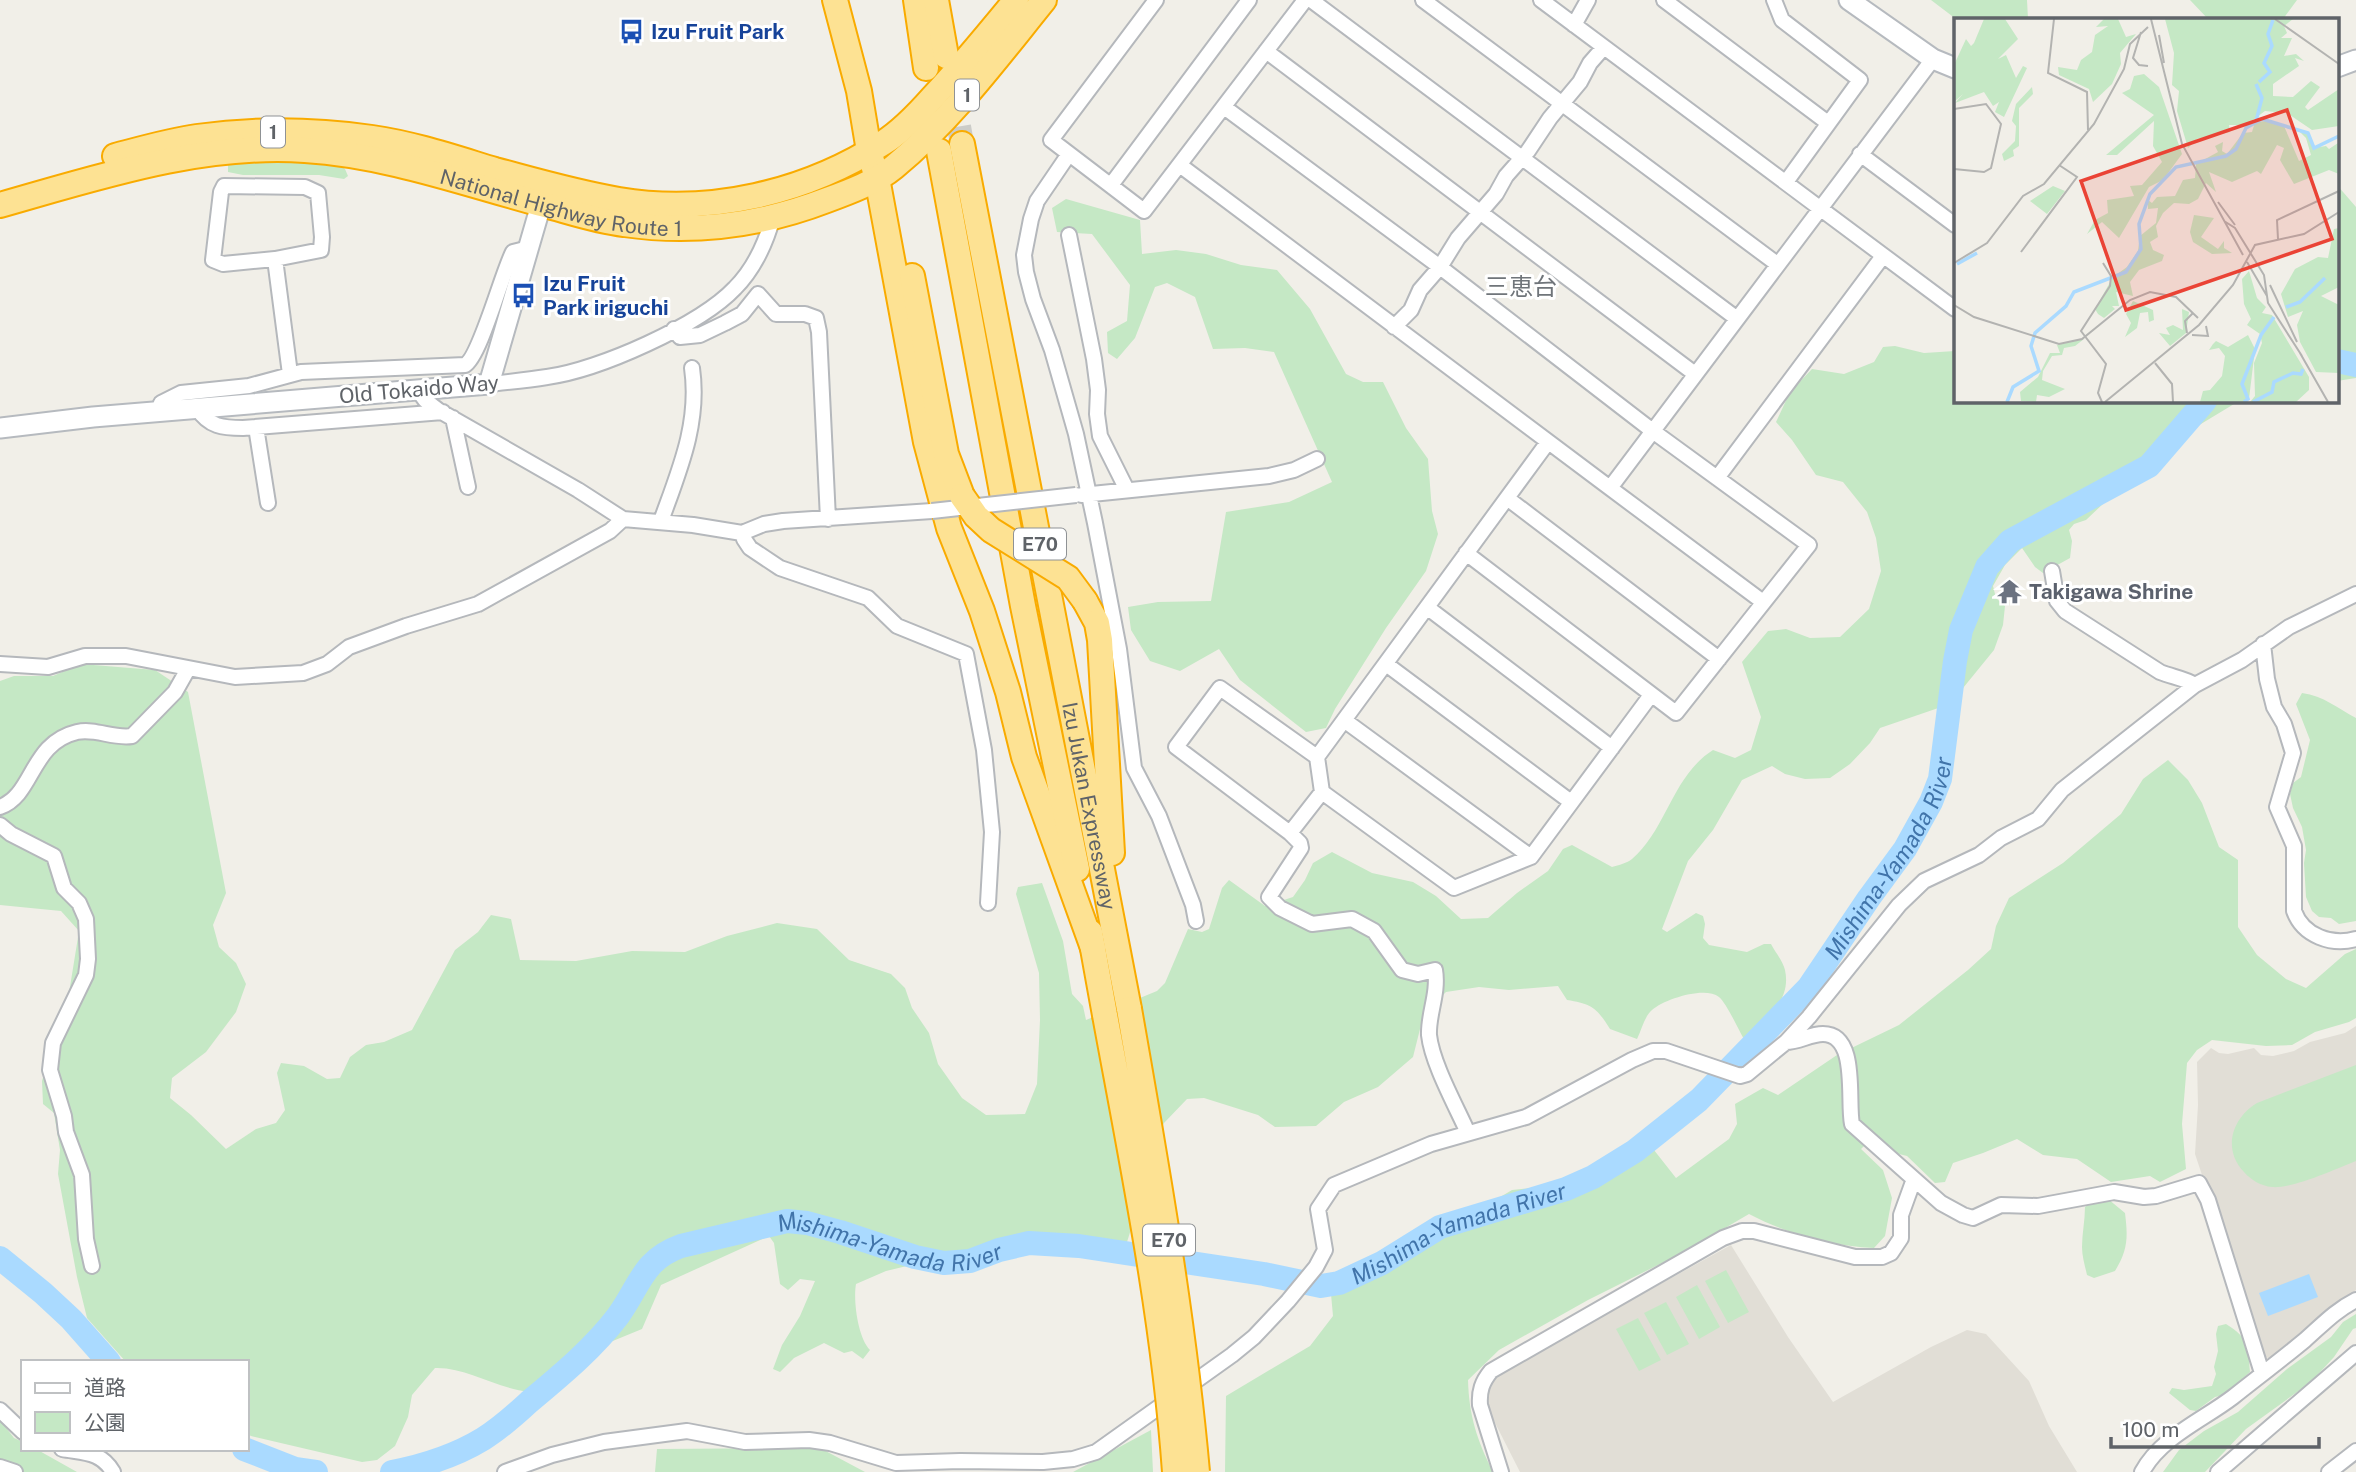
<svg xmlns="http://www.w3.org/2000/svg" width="2356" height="1472" viewBox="0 0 2356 1472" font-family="'Public Sans','Noto Sans JP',sans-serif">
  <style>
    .education { fill: #e1ded6 }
    .green { fill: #c5e8c5 }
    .water { fill: #aadaff }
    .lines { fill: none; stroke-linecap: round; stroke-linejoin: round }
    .river { stroke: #aadaff; stroke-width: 24 }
    .highway-tunnel { stroke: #ccccc8; stroke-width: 24; stroke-dasharray: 24 12; stroke-linecap: butt }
    .street-casing { stroke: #b5b8bc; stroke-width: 18 }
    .secondary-casing { stroke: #b6babf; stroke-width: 23 }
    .highway-casing { stroke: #f9ab00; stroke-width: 28 }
    .street { stroke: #fff; stroke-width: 14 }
    .secondary { stroke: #fff; stroke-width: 19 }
    .highway { stroke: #fde293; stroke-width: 24 }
    .street-bridge-casing { stroke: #b5b8bc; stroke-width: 18; stroke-linecap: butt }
    .highway-bridge-casing { stroke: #f9ab00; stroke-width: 28; stroke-linecap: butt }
    .street-bridge { stroke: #fff; stroke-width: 14 }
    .highway-bridge { stroke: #fde293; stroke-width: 24 }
    .labels { text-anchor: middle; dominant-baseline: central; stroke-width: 6; stroke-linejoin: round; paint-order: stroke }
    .shield { fill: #fff; stroke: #8f9295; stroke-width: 2 }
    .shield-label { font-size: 19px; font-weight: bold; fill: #5f6368 }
    .transit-label { font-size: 21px; font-weight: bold; fill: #164399; stroke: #fff; text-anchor: start }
    .street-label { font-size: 21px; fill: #5f6368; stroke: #fff }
    .worship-label { font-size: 21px; font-weight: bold; fill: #5b616d; stroke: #fff; text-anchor: start }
    .water-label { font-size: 23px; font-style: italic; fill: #4174aa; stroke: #fff }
    .quarter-label { font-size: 24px; fill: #70757a; stroke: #fff }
    .inset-river { fill: none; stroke: #aadaff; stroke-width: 3.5 }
    .inset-road { fill: none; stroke: #b3b3b1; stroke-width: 2 }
    .view { fill: #ea4335; fill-opacity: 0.15; stroke: #ea4335; stroke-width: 3.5 }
    .inset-edge { fill: none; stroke: #5f6368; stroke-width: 3.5 }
  </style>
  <rect width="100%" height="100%" fill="#f1efe8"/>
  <path class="education" d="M2356 1026V1290L2300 1337 2269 1358 2263 1357 2195 1154 2198 1105 2197 1062 2211 1048 2219 1053 2228 1054 2254 1048 2261 1055 2273 1056 2294 1051 2310 1042 2345 1033Z
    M1731 1245 1788 1337 1833 1402 1931 1347 1967 1330 1986 1334 2029 1381 2049 1426 2077 1472H1520L1490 1413 1487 1390 1491 1382 1506 1369Z"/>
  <path class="green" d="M1931 0H2027L2028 19H1956Z
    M2190 0H2297L2283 19H2208Z
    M236 160 302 161 342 166 345 169 348 176 344 179 319 175H243L228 172V163Z
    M2337 185 2356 207V378L2337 381Z
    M1066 199 1140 220 1142 254 1176 250 1206 254 1241 265 1277 270 1310 309 1346 374 1363 382H1383L1406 428 1428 459 1432 511 1438 534 1426 571 1386 628 1335 709 1326 728 1306 732 1240 680 1219 649 1180 671 1150 661 1131 630 1128 607 1158 602 1211 601 1226 512 1289 502 1332 482 1274 352 1245 348 1213 349 1195 297 1167 283 1155 287 1135 338 1117 359 1108 353 1107 332 1127 321 1130 285 1092 234 1057 232 1052 208Z
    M1895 346 1924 353 1955 351V401H2239L2191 430 2174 452 2106 501 2086 520 2074 524 2069 530 2072 541 2070 558 2043 573 2035 567 2022 548 2005 565 1993 586 1996 598 2005 606 2003 625 1994 650 1950 704 1880 728 1870 743 1850 764 1830 778 1805 779 1785 774 1772 766 1742 780 1713 830 1688 861 1662 929 1667 932 1696 913 1703 916 1705 924 1703 938 1709 945 1747 952 1764 944H1771C1775 952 1783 961 1785 970 1792 1002 1764 1021 1744 1039 1738 1029 1727 1004 1719 997 1705 986 1665 999 1652 1010 1644 1017 1642 1029 1637 1039L1610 1029C1597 1008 1592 1004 1567 1000L1558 986 1509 990 1479 987 1446 992 1429 1009 1421 1025 1413 1057 1378 1087 1344 1102 1316 1126 1275 1127 1258 1115 1204 1098 1187 1099 1164 1123 1127 1194 1132 1226 1127 1242 1112 1241 1095 1237 1062 1243 978 1249 886 1271 856 1284C853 1301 858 1338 870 1350L863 1359 852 1351 844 1353 824 1343 794 1358 780 1372 773 1369 782 1345 800 1316 815 1281 800 1279 788 1290 780 1284 774 1243 769 1236 661 1285 642 1329 569 1359 530 1392C497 1389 467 1367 435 1368L412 1395 408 1417 395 1446 377 1460 362 1462 251 1436 247 1434V1362H126L87 1318 77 1277 58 1174 60 1150 54 1113 43 1104 42 1081 69 993 79 931 61 911 0 905V681L14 676H53L81 664 155 670 188 692 226 893 213 925 219 947 236 963 246 984 236 1012 206 1052 172 1078 170 1098 191 1115 226 1149 256 1129 276 1123 285 1110 277 1073 281 1063 304 1066 327 1079 340 1078 350 1057 366 1045 384 1042 412 1030 455 950 478 932 491 915 511 919 520 960 576 961 632 951 685 952 727 936 777 923 817 929 849 960 891 974 905 988 912 1008 929 1033 938 1064 962 1098 986 1115 1025 1114 1037 1084 1040 1020 1039 973 1016 894 1018 887 1042 883 1063 941 1072 994 1083 1006 1086 1020 1157 991 1165 983 1188 929 1202 932 1209 929 1222 888 1229 880 1265 906 1293 897 1305 880 1313 863 1332 852 1372 873 1413 882 1436 896 1461 919 1488 918 1517 893 1548 871 1563 849 1572 845 1612 867C1619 865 1627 863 1632 859 1667 829 1672 776 1713 750L1735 758 1751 750 1761 717 1742 662 1768 631 1786 629 1810 638 1840 637 1869 609 1881 571 1876 538 1867 512 1843 482 1816 475 1792 440 1776 422 1790 392 1812 369 1844 374 1874 362 1883 347Z
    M2302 693C2324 696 2337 708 2356 718V921L2339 924 2331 918 2319 917 2312 911 2306 897 2304 863 2306 850 2302 827 2293 808 2290 794 2293 783 2301 777 2310 740 2296 704Z
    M2168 760 2188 780 2202 803 2219 847 2238 860V927L2257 955 2286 979 2306 988 2345 954 2356 949V1018L2349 1022 2315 1032 2292 1045 2266 1046 2212 1040 2197 1050 2187 1063 2182 1124 2186 1169 2160 1182 2150 1176 2111 1182 2077 1159 2043 1155 2017 1139 1983 1153 1953 1163 1945 1182 1935 1183 1907 1156 1891 1152 1875 1135 1861 1149 1883 1170 1892 1198 1885 1236 1874 1248C1831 1246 1787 1234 1749 1214L1684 1252 1588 1300 1499 1350 1468 1380C1469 1416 1477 1440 1493 1472H1225L1226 1396 1310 1346 1333 1316 1331 1294 1376 1271 1512 1190 1593 1181 1650 1145 1676 1178 1729 1139 1737 1124 1735 1104 1763 1088 1778 1095 1837 1055 1899 1025 1968 970 1991 949 1996 926 2009 898 2063 863 2121 814 2143 779Z
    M2356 1065V1161C2336 1169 2292 1189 2272 1187 2261 1186 2251 1180 2244 1172 2222 1149 2232 1118 2257 1103Z
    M2108 1199 2125 1213C2128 1237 2128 1250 2115 1271L2094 1278 2087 1275C2085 1266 2082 1256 2082 1247 2082 1234 2085 1220 2085 1207L2094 1200Z
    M1726 1270 1749 1312 1728 1323 1705 1281Z
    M1697 1285 1720 1327 1699 1339 1676 1297Z
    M1666 1302 1689 1344 1667 1355 1644 1313Z
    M2356 1314V1328L2353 1329 2334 1357 2311 1382 2246 1429 2205 1472H2163L2179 1450 2204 1431 2238 1412 2287 1369 2331 1337 2343 1322Z
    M1638 1318 1661 1360 1639 1371 1616 1329Z
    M2226 1324C2250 1339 2248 1347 2250 1372L2224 1395 2215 1397 2196 1411 2190 1410 2169 1393 2172 1388 2184 1390 2212 1386 2216 1374 2214 1367 2218 1351 2216 1334 2218 1326Z
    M0 1420 14 1438 23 1442V1449H36L77 1472H0Z
    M1151 1430 1153 1472H1073Z
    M820 1448 865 1472H655L657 1449Z"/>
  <path class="water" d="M2309 1274 2318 1297 2268 1316 2259 1293Z"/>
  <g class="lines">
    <g class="river">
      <path d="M2337 361 2356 365"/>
      <path d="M0 1258 43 1293 71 1319 109 1362"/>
      <path d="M244 1449 295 1469 316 1472"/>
      <path id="s1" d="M392 1472C423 1466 455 1456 483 1439 499 1429 515 1415 529 1402 560 1376 593 1349 618 1316 640 1286 642 1260 681 1246L787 1221 807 1223 840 1232 915 1257 944 1263 970 1261 999 1250 1029 1243 1079 1246 1264 1274 1321 1286 1339 1283 1382 1263 1440 1227 1566 1189 1593 1177 1635 1151 1699 1100 1809 987 1869 898 1905 849 1931 802 1940 779 1955 661 1961 630 1987 567 2010 541 2149 466 2205 401"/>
    </g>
    <path class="highway-tunnel" d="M953 91 962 144"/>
    <defs>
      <path id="street" d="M1156 0 1051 140 1144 211 1305 0
        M1311 0 1736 318
        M1423 0 1777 264
        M1541 0 1955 309
        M1664 0 1828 123
        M1774 0 1782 20 1860 80 1786 182
        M1574 25 1588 0
        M1266 51 1695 374
        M1224 107 1440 267 1654 432 1809 545 1676 713 1466 553
        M1069 154 1037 201 1031 219 1024 255 1026 272 1033 299 1052 350 1076 434 1095 523 1119 649 1134 768 1159 816 1193 905 1196 921
        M1860 154 1955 225
        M1181 166 1610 488 1933 59
        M1111 185 1249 0
        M1069 235 1094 359 1098 390 1097 414 1100 436 1127 490
        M275 259 223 264 213 260 221 192 224 186 305 187 318 193 322 237 321 250 275 259 290 374
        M1394 327 1411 310 1420 290 1440 267 1458 238 1496 194 1506 176 1528 151 1550 118 1580 82 1590 63 1604 47
        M674 329 680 337 700 335 725 323 742 314 758 294 776 314H805L816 318 819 332 828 519
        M489 384C508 382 528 380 547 377 599 370 700 325 735 288 754 269 766 242 773 217
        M417 389 425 400 438 410 578 490 623 519 693 525 742 533 764 524 783 521 932 511
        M197 408C209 427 223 428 243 428L443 412
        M158 412 161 403 181 393 249 386 301 372 465 365C480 357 502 273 513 252L529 248
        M453 418 468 487
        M256 427 268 503
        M1548 442 1317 757 1322 792 1454 888 1531 857 1651 695
        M1717 478 1883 256
        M1610 488 1763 602
        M1082 495 1269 476 1294 470 1317 459
        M1507 498 1719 659
        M661 521C679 471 700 423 692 368
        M742 533 744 539 750 548 780 568 868 598 897 626 966 654 984 750 992 832 988 903
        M2052 571 2057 601 2065 611 2160 672C2172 677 2184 678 2195 685
        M1428 608 1612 748
        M2263 644 2267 679 2274 707 2284 724 2293 753 2277 807 2294 846V911C2303 936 2332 946 2356 939
        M0 664 48 667 85 656H126L235 677 303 673 327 664 349 647 406 626 478 604 610 531 623 519
        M1386 664 1571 802
        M1344 720 1531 857
        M1317 757 1220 688 1176 747 1290 833 1322 792
        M0 807C34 795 30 743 77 732 96 728 113 739 132 736L175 692 188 669
        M0 825 11 834 54 856 64 888 79 903 86 919 88 959 86 975 53 1043 50 1070 64 1116 66 1132 82 1175 86 1239 92 1266
        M1290 833 1300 843 1301 848 1269 897 1280 908 1312 924 1352 919 1374 931 1402 970 1418 974 1435 970C1439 993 1428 1014 1429 1035 1432 1063 1456 1106 1468 1133
        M1786 1042C1799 1042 1810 1034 1823 1034 1859 1034 1847 1101 1852 1124L1941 1203 1963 1215 1973 1218 2001 1205 2038 1206 2114 1192 2144 1197 2156 1196 2199 1183 2208 1200 2262 1373
        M0 1410 23 1432
        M62 1449C83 1453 101 1451 113 1472
        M0 1467 15 1472
        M505 1472 552 1455 604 1442 687 1431 745 1442 809 1440 830 1443 896 1463 960 1461 1043 1462 1073 1459 1096 1452 1232 1355 1254 1337 1288 1301 1316 1267 1325 1250 1318 1209 1334 1185 1431 1144 1526 1117 1632 1060 1653 1051H1666L1740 1076 1747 1074 1786 1042 1809 1017 1899 905 1924 881 1979 855 2001 838 2038 819 2062 790 2195 685 2242 660 2289 627 2356 594
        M1501 1472 1480 1405C1479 1391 1482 1382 1491 1371L1723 1238 1742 1231H1754L1855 1257H1882L1891 1253 1901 1238V1215L1914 1179
        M2142 1472C2161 1437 2203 1420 2233 1397 2257 1378 2282 1359 2305 1340 2322 1325 2336 1310 2356 1300
        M2218 1472 2356 1353
        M2329 1472 2356 1451"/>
      <path id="secondary" d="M1849 0 1933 59 1955 68
        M2337 67 2356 60
        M0 428 93 417 489 384 545 191"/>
      <g id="highway">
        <path d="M835 0 859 91 869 151 877 178 926 442 949 528 982 611 1008 692 1024 757 1093 948"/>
        <path d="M916 0 926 68"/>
        <path d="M936 0 946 56"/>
        <path id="s2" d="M962 144 1129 1009"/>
        <path d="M939 151 1023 606 1077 869"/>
        <path d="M115 156C142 149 169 141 197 137 254 129 315 130 372 138 414 144 455 158 495 170 536 181 577 193 619 200 710 215 805 193 883 143 902 131 918 114 933 97 962 66 989 33 1016 0"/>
        <path id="s3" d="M0 205C99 177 200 143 305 150 387 155 466 184 545 205 571 212 597 221 624 224 693 234 762 225 827 200 849 192 876 182 894 167 952 119 997 58 1044 0"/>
        <path d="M912 276 946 454 962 496"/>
        <path d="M1085 601 1097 623 1100 640 1112 853"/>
        <path d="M1090 932 1105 1015"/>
      </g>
    </defs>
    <use href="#street" class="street-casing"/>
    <use href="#secondary" class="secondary-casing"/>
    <use href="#highway" class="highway-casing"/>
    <use href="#street" class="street"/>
    <use href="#secondary" class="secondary"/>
    <use href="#highway" class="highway"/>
    <defs>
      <path id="street-bridge" d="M932 511 1076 495"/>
      <path id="highway-bridge" d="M962 496 976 516 991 530 1068 578 1085 601
        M1129 1009C1156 1163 1183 1316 1197 1472
        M1105 1015C1133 1167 1164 1318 1175 1472"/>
    </defs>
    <use href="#street-bridge" class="street-bridge-casing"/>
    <use href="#highway-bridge" class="highway-bridge-casing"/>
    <use href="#street-bridge" class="street-bridge"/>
    <use href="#highway-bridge" class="highway-bridge"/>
  </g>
  <defs>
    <symbol id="bus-bare" viewBox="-9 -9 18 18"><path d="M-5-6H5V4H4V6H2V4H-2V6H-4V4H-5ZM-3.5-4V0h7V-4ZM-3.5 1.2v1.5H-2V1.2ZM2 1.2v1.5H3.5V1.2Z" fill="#1a4fb4" stroke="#fff" stroke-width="2.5" paint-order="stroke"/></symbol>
    <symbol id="temple-bare" viewBox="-9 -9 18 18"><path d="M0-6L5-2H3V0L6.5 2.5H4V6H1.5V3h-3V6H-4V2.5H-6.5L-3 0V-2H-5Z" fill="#6b7280" stroke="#fff" stroke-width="2.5" paint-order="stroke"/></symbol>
  </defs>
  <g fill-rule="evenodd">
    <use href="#bus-bare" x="614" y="14" width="35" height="35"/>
    <use href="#bus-bare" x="506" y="278" width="35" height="35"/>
    <use href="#temple-bare" x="1992" y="574" width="35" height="35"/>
  </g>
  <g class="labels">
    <g class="shield">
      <rect x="955" y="79.5" width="24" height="31" rx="5"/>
      <rect x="261" y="116.5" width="24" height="31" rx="5"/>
      <rect x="1014" y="528.5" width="52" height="31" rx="5"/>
      <rect x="1143" y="1224.5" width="52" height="31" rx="5"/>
    </g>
    <g class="shield-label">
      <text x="967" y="95">1</text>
      <text x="273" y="132">1</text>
      <text x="1040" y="544">E70</text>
      <text x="1169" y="1240">E70</text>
    </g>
    <g class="transit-label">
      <text x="651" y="31">Izu Fruit Park</text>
      <text x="543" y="283">Izu Fruit<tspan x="543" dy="24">Park iriguchi</tspan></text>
    </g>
    <g class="street-label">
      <text stroke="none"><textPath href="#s3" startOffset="574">National Highway Route 1</textPath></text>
      <text transform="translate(419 389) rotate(-5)">Old Tokaido Way</text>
      <text stroke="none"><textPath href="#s2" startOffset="674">Izu Jukan Expressway</textPath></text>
    </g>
    <g class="worship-label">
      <text x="2029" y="591">Takigawa Shrine</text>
    </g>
    <g class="water-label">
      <text stroke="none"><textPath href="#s1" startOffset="1769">Mishima-Yamada River</textPath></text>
      <text stroke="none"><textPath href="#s1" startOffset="1181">Mishima-Yamada River</textPath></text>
      <text stroke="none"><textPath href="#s1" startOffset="592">Mishima-Yamada River</textPath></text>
    </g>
    <g class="quarter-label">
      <text x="1521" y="286">三恵台</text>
    </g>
  </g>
  <g transform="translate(1954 18)">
    <rect width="385" height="385" fill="#f1efe8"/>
    <path d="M30 1H51L64 21 44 41 52 37 62 60 69 48 73 50 50 99 41 94 45 84 39 88 30 74 1 85 9 76 0 84V47L12 21 17 28 20 25ZM150 1H164L172 19 182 16 166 35 167 46 158 66 139 84 135 71 105 57 104 49 123 52 127 42 138 34 141 17 154 8 142 9ZM211 1H339L330 8 333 15 327 20H338L330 38 342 36 350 43 341 40 345 48 319 66V78L339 79 357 63 366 69 351 89 354 92 385 71V108L358 112 333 95 311 93 292 107H275L276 114 243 121 234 130 223 93 225 73 218 67 220 35ZM190 56 205 69 228 136 209 162 195 169 165 220 148 204 133 216 141 202 154 195 153 182 180 178 176 168 188 167 208 144 199 128 200 103 163 137H152L200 97 168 75 176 71 180 58ZM78 69 79 76 65 90V128L59 132 60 138 50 143 48 136 61 123 62 108 58 103 62 86ZM312 103 330 108 345 143 357 137 352 120 345 113 355 116 359 130 372 128 375 131 384 125 385 156 375 152 340 166 326 142 330 130 323 127 307 156 303 153 278 164 255 154 262 174 252 165 244 181 235 186 220 185 209 195 202 208 204 219 196 224 199 232 210 237 208 243 185 252 176 264 179 278 162 274 165 288H158L161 291 150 300 144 296 141 291 159 259 173 249 184 233 186 218 202 205 204 190 194 191V182L198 185 203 179 221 178 229 162 241 160 242 146 264 134 261 128 269 124 268 133 273 136 289 115 298 114 301 104ZM99 168 111 173 93 196 76 183ZM240 197 260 200 247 219 264 231 270 223V230L278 235 258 236 239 224 236 214ZM385 210V269L367 278 385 287V355L362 354 346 324 343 307 349 293 334 299 327 276 341 251 364 239 374 240 380 211ZM295 253 303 280 312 289 308 295 318 297 355 359V372L342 384H296L301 378 300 345 308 325 306 316 293 307 297 301 290 286 288 261ZM179 283 199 292 200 302 195 304 194 294 186 295 183 310 171 319 177 305 172 296ZM228 291 235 294 232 315 216 328 205 315 216 317 212 310 219 307 229 312ZM294 317 301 331 295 381 293 384H246L249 373 256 372 268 358 271 338 265 330 255 332 259 326 262 323 274 329ZM130 321 121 328 110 330 108 337 98 338 89 353 88 362 111 371 95 379 83 377 82 384 67 383 66 374 84 359 96 335H106L103 327Z" fill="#c5e8c5"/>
    <path class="inset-river" d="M305 64 316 54 310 45 318 28 314 16 319 2M302 103 308 80 302 66M3 246 23 235M332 289 346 284 371 260M53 384 59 369 85 353 77 328 81 315 112 288 120 274 172 254 187 231 185 206 196 176 222 149 272 138 282 131 292 110 308 101 354 115 360 130 385 118M290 384 294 381 288 366 307 317 320 299M299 384 318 374 320 364 339 355 347 356 349 351"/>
    <path class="inset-road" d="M100 1 94 55 133 74 134 112M197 1 228 126 289 237M321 1 385 46M187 14 179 40 185 47 194 48M205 17 210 45M0 91 32 86 47 106 37 150 30 154 0 151M264 184 281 207M270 203 281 210 310 257 314 285 348 338M324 221 323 202 385 173M67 234 123 159 105 147M293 244 313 278M0 245 33 225 69 178 90 166 140 106 170 51 176 26 194 9M316 267 343 324M0 287 20 299 105 326 128 321 176 282 196 274 222 279 244 300M233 315 231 303 239 295M238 317 254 318 252 308M346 335 374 384M201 345 218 366 219 384M148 384 144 375 152 346 127 313 156 268 157 258 149 245M151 384 245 307 279 267 301 227 350 216 385 194"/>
    <path class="view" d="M333 92 378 221 172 292 127 163Z"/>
    <rect width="385" height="385" class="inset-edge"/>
  </g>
  <rect x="21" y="1360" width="228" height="91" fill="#ffffff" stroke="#bfc1c3" stroke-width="2"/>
  <rect x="35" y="1383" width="35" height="10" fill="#ffffff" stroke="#bfc1c3" stroke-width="2"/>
  <text x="84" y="1395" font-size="21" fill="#5f6368">道路</text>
  <rect x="35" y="1412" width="35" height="21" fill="#c5e8c5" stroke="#bfc1c3" stroke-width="2"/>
  <text x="84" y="1430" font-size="21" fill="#5f6368">公園</text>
  <path d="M2111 1437v10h208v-10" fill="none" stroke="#5f6368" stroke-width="3.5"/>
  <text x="2122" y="1437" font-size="21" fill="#5f6368" stroke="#ffffff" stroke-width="5" paint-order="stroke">100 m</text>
</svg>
